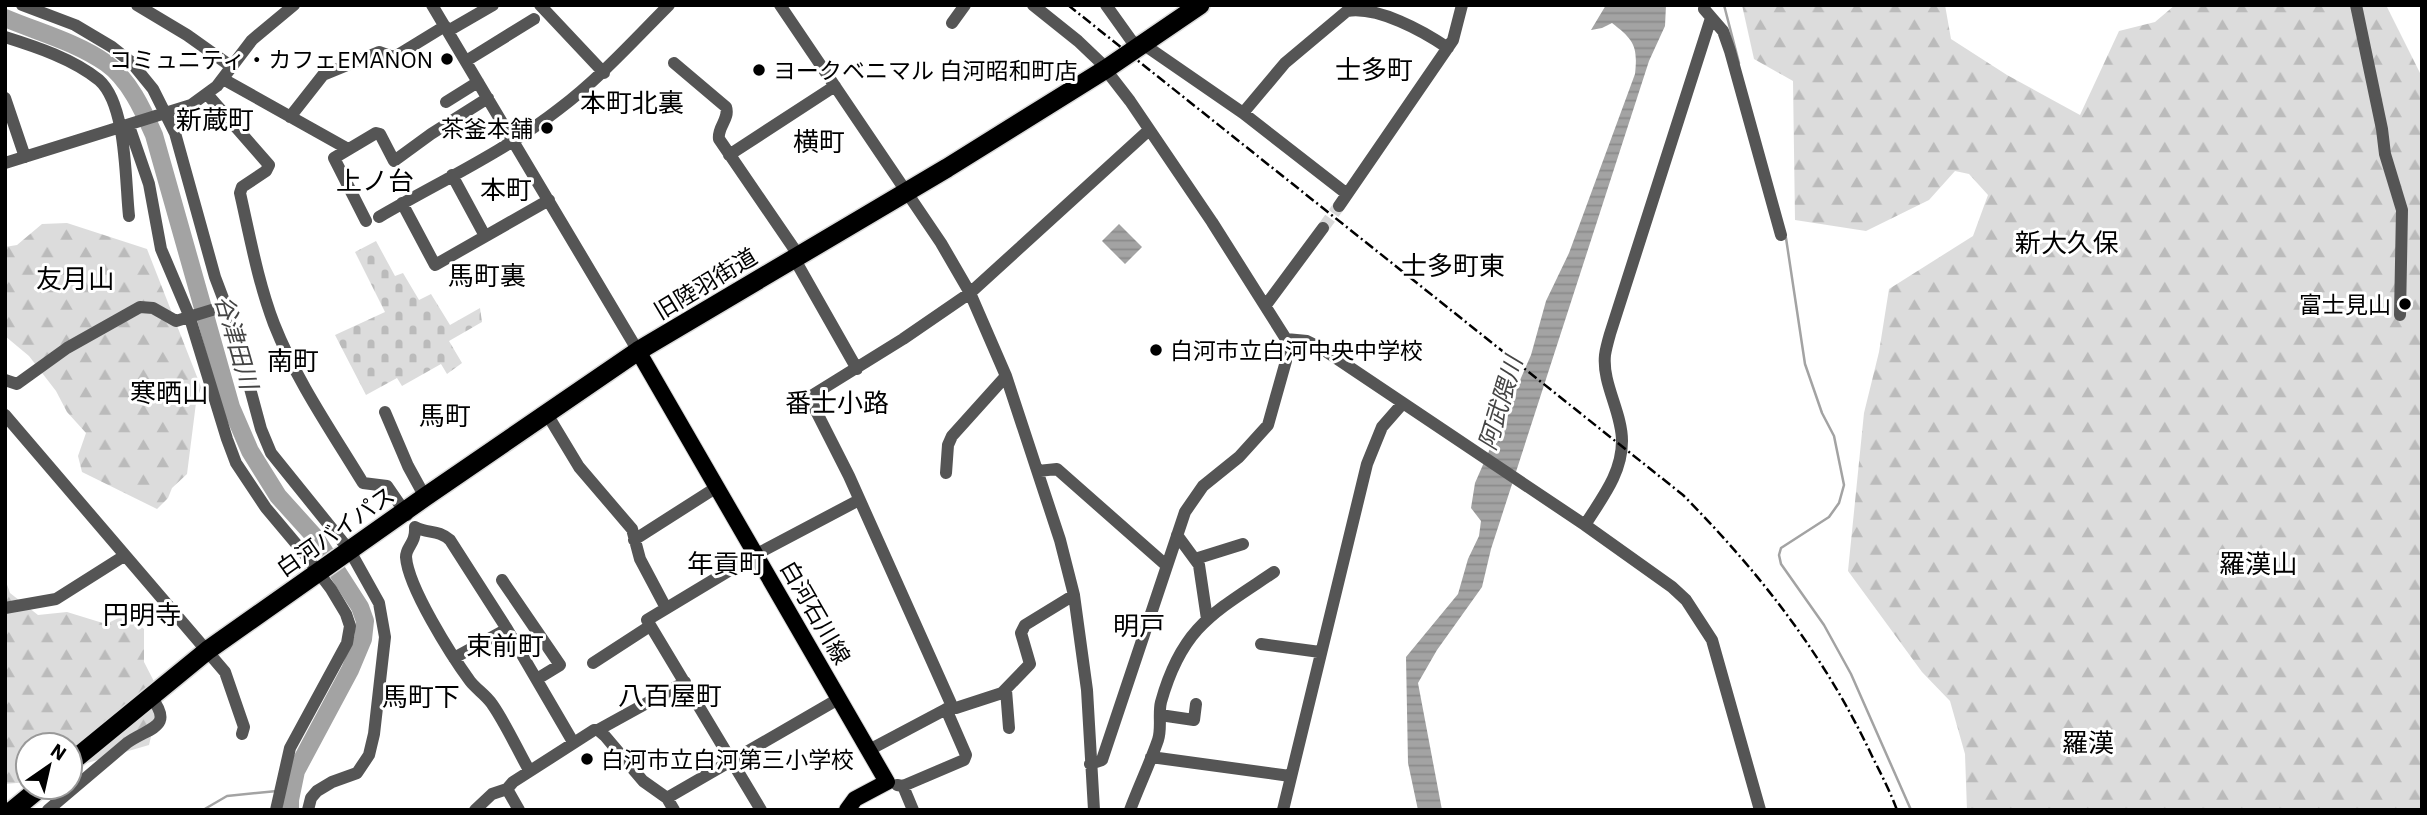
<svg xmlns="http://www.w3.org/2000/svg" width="2427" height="815" viewBox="0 0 2427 815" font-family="'IBM Plex Sans','Noto Sans JP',sans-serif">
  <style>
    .forest { fill: url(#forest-firs) }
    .cemetery { fill: url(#cemetery-stones) }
    .water { fill: url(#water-rules) }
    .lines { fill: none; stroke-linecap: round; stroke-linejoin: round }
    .stream { stroke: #a3a3a3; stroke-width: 2.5 }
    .river { stroke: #a3a3a3; stroke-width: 18 }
    .minor-tunnel { stroke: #d9d9d9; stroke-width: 12; stroke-dasharray: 12 6; stroke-linecap: butt }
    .major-casing { stroke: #dbdbdb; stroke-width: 18 }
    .highway-casing { stroke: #dbdbdb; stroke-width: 22 }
    .minor { stroke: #555; stroke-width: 12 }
    .major { stroke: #000; stroke-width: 16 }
    .highway { stroke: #000; stroke-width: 19 }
    .rail { stroke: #000; stroke-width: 2.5; stroke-dasharray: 10 3.5 2 3.5; stroke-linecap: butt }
    .poi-dot { fill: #000; stroke: #fff; stroke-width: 2.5 }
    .labels { text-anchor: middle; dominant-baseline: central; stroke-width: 6; stroke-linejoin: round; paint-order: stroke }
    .poi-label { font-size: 23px; fill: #000; stroke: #fff; text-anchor: end }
    .street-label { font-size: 23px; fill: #000; stroke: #fff }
    .water-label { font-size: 24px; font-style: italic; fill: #444; stroke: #fff }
    .quarter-label { font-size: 26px; fill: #000; stroke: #fff }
  </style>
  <defs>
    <pattern id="forest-firs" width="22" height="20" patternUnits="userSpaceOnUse" patternTransform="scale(1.75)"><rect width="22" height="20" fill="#dcdcdc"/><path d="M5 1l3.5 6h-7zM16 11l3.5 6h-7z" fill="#bbb"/></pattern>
    <pattern id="cemetery-stones" width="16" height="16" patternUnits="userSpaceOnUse" patternTransform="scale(1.75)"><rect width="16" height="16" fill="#dcdcdc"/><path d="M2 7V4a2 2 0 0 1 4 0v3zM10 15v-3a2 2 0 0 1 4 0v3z" fill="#bbb"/></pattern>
    <pattern id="water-rules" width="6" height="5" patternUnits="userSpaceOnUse" patternTransform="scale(1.75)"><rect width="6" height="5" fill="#a3a3a3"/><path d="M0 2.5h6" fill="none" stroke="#8b8b8b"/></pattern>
  </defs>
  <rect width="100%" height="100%" fill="#fff"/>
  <path class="forest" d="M1742 5H1945L1951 39 2007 75 2080 115 2119 31 2155 22 2175 5H2386L2422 77V810H1967L1965 754 1950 701 1922 672 1848 571 1864 413 1879 352 1889 289 1973 236 1988 195 1969 174 1955 171 1929 200 1866 231 1795 220 1793 81 1754 59Z
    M67 223 147 249 201 387 196 403 187 474 172 488 168 498 157 509 82 472 78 456 86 433 67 412 56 391 29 356 5 336V247L17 245 42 224Z
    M5 579 10 593 38 615 67 612 106 624 127 614 144 629V662L161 695 149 745 70 768V745H28V782L5 784Z"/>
  <path class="cemetery" d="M376 241 395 276 403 273 419 300 431 294 450 325 480 308 482 322 449 341 462 363 447 374 441 364 402 386 397 378 366 395 335 335 385 312 355 252Z"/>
  <path class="water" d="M1606 5H1666L1665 26 1649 61 1491 549 1482 587 1437 650 1418 683 1442 810H1418L1408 763 1406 657 1458 594 1468 559 1479 536 1481 521 1471 508 1475 483 1531 355 1546 301 1569 253 1635 74C1638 46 1634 40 1612 23L1602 28 1591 30Z
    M1119 224 1142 247 1125 264 1102 241Z"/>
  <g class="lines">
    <path class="stream" d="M1724 5 1739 63
      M1786 238 1805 364 1822 413 1834 436 1844 485 1839 503 1829 517 1781 548 1779 555 1781 564 1824 625 1851 674 1911 810
      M203 810 227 796 277 791"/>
    <path class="river" d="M5 18C38 32 76 42 106 63 129 79 143 110 154 135L231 407 250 451 278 496 315 537 360 607 365 621 363 639 350 670 296 771 290 800V810"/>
    <path class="minor-tunnel" d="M1323 228 1339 206"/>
    <defs>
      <path id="major" d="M638 351 887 782 855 799 847 810"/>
      <path id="highway" d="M70 763 208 650 425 497 638 351 947 168 1106 69 1200 5
        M13 810 41 787"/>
    </defs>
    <use href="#major" class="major-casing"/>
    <use href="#highway" class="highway-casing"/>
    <path class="minor" d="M22 5 75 25 112 47 131 62 153 89 175 133 215 277 232 322 261 429 271 453 350 551 379 603 385 637 374 734 369 755 357 773 332 782 317 791 311 798 308 810
      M137 5 187 35 232 67
      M432 5 638 351
      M540 5 604 73
      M780 5 941 243 970 293 1006 376 1060 540 1074 595 1087 690 1094 810
      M1033 5 1078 41 1099 61 1130 101 1212 222 1286 339V361L1268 425 1239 457 1203 486 1185 512 1102 760 1090 764
      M1106 5 1131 40 1139 46
      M1705 5 1704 9 1723 31 1730 51 1781 235
      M2356 5 2382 129 2385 154 2402 210 2400 315
      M952 23 965 5
      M448 31 493 5
      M5 37C37 47 73 59 99 80 127 105 125 180 129 216
      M1143 44 1243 113 1347 194
      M466 61 534 19
      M674 63 726 107C730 119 717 127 719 139L799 256
      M223 79 348 149
      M207 94 269 165 266 171 242 187 240 193C250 237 258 282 274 324 296 380 332 432 363 483L387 486 407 515
      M5 98 25 157
      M446 102 478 82
      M1243 113 1285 63 1347 11C1378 6 1423 31 1448 48
      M290 117 323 75 379 52 393 57 396 56 445 26
      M129 126 149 184 161 249 189 315 227 439 236 463 266 508 303 552 331 589 346 614 350 626 347 643 290 748 276 810
      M729 155 835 86
      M5 163 191 105 217 86 252 40 294 5
      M452 175 485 236
      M402 203 435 265 549 200
      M1339 206 1453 40 1462 5
      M379 217C439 182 504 152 559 109 600 78 633 41 669 5
      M366 221 334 158 376 133 380 134 394 161 431 134 488 98
      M794 258 857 369
      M1266 305 1323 228
      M1286 339 1307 341 1321 348 1585 525 1672 587 1686 600 1712 640 1760 810
      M5 380 17 384 67 348 140 307 153 308 176 321 225 306
      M385 412 408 466 425 497
      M547 414 579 467 632 529 640 559 666 608
      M5 415 225 672 244 727 242 734
      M1038 471 1057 469 1167 566
      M946 473 948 445 952 436 1006 376
      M1585 525C1601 499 1622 474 1622 441 1622 412 1602 384 1605 355 1606 348 1608 341 1610 334L1711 18
      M1177 535 1199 565 1207 619
      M634 540 717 487
      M1195 559 1243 544
      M502 580 560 665 537 679
      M5 608 56 599 124 556
      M1261 644 1320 652
      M454 658 507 629
      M593 663 650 626
      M1006 690 1009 728
      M952 706 956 708 1002 693 1030 664 1021 633 1025 625 1074 595
      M1160 715 1194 720 1196 704
      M598 730 685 682
      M869 750 952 706 849 476 813 405 811 396 903 339 970 293 1149 130
      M1151 757 1290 776
      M529 770C517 749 506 724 492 704 486 695 476 689 470 681 451 655 408 587 406 557 406 546 416 544 415 527 428 534 438 529 450 540L507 629 573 742
      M897 785 903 786 913 810
      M903 786 964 760 966 755 946 709
      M667 798 840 698
      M48 810 127 743C149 727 175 728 151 697
      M475 810 492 794 507 789
      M519 810 507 789 513 782 594 730H598L605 736 643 781 667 798 674 810
      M761 810 647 620 755 555 859 500
      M1130 810C1139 786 1150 763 1158 740 1162 728 1158 714 1161 702 1182 627 1213 613 1274 572
      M1283 810 1367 464 1382 427 1403 403"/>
    <use href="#major" class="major"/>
    <use href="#highway" class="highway"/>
    <path class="rail" d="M1068 5 1683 495C1760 573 1825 656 1872 756 1881 774 1890 791 1897 810"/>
  </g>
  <g class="poi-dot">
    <circle cx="447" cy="59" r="7"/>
    <circle cx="759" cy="70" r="7"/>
    <circle cx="547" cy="128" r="7"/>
    <circle cx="2405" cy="304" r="7"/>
    <circle cx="1156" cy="350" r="7"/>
    <circle cx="587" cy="759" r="7"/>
  </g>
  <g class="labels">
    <g class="poi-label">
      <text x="433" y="59">コミュニティ・カフェEMANON</text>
      <text x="773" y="70" text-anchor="start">ヨークベニマル 白河昭和町店</text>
      <text x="533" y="128">茶釜本舗</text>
      <text x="2391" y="304">富士見山</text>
      <text x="1170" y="350" text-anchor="start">白河市立白河中央中学校</text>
      <text x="601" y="759" text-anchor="start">白河市立白河第三小学校</text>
    </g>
    <g class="street-label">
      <text transform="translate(705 283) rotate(-31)">旧陸羽街道</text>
      <text transform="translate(335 531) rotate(-35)">白河バイパス</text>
      <text transform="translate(816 612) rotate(60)">白河石川線</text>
    </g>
    <g class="water-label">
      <text transform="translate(237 342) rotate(74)">谷津田川</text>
      <text transform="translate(1500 403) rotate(-73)">阿武隈川</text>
    </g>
    <g class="quarter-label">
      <text x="1374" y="69">士多町</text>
      <text x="632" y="102">本町北裏</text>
      <text x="215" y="119">新蔵町</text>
      <text x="819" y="141">横町</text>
      <text x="375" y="180">上ノ台</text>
      <text x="506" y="189">本町</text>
      <text x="2067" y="242">新大久保</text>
      <text x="1453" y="265">士多町東</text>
      <text x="487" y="275">馬町裏</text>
      <text x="75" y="278">友月山</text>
      <text x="293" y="360">南町</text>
      <text x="169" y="392">寒晒山</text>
      <text x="837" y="402">番士小路</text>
      <text x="445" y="415">馬町</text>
      <text x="726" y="563">年貢町</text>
      <text x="2258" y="563">羅漢山</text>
      <text x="142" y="614">円明寺</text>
      <text x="1139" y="625">明戸</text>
      <text x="505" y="645">束前町</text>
      <text x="670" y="695">八百屋町</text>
      <text x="421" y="696">馬町下</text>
      <text x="2088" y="742">羅漢</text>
    </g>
  </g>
  <rect width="2427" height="815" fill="none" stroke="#000000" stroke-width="14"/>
  <g transform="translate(49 766) rotate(34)"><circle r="33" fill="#ffffff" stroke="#999999" stroke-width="2"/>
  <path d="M0-5L12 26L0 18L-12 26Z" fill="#000000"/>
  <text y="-10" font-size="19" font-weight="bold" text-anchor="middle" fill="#000000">N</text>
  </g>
</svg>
